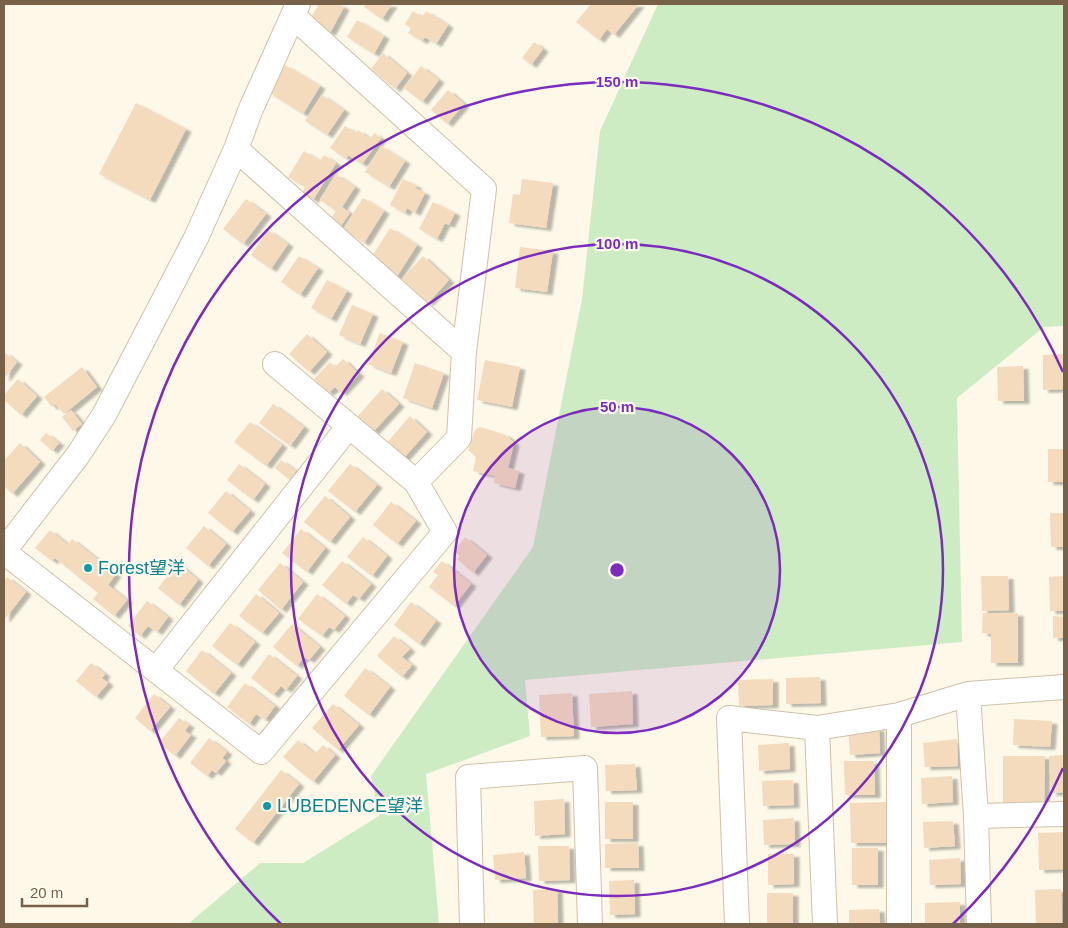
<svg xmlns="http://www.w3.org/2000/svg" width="1068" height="928" viewBox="0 0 1068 928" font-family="Arial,'Noto Sans JP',sans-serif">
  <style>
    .green { fill: #ceecc4 }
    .building { fill: #f4dbbd; filter: url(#shadow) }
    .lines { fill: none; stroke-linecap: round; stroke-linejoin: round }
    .minor-casing { stroke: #d0c1ab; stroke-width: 26 }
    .minor { stroke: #fff; stroke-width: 24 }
    .ring { fill: none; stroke: #7b2cbf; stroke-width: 2.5 }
    .culture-dot { fill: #0f9aa8; stroke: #fffbee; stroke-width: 2 }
    .labels { text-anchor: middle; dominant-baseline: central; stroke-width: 4.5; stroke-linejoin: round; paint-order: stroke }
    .culture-label { font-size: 18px; fill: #0d838f; stroke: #fffbee; text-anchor: start }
    .centre { fill: #7b2cbf; stroke: #fffbee; stroke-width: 2.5 }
    .ring-label { font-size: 15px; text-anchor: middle; font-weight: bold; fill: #7b2cbf; stroke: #fffbee; stroke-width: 4.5; stroke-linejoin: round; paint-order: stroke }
  </style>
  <defs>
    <filter id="shadow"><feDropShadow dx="5.5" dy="3" stdDeviation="1" flood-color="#0004"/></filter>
  </defs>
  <rect width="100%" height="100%" fill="#fdf8e7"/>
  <path class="green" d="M658 4H1064V326L1044 327 957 398 962 642 525 680 530 736 426 774 439 924H188L260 863H303L379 816 371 776 533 547 582 299 600 131Z"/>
  <path class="building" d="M319 4H338L344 7 330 33 309 21Z
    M366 4H392L382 19 364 7Z
    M591 4H639L614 35 607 29 599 40 576 22Z
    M413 11 422 17 426 11 448 25 436 44 425 37 422 41 408 33 411 28 405 24Z
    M357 20 384 36 374 54 347 37Z
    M534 42 543 49 531 65 522 58Z
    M383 53 407 73 395 89 371 69Z
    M285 65 320 86 303 114 268 92Z
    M421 66 439 80 422 102 404 88Z
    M448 90 464 104 447 124 431 110Z
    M322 95 344 110 327 135 305 121Z
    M136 103 186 129 150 200 99 174Z
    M345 126 356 133 358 130 370 139 374 133 381 138 362 164 348 155 346 159 330 148Z
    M381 146 405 161 389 187 365 172Z
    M304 151 320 161 324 155 336 163 313 200 302 193 305 187 288 177Z
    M336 174 355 187 342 207 350 213 340 227 329 221 336 211 320 200Z
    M403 179 417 186 415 188 425 193 415 213 407 208 405 213 390 205Z
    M522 179 553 183 546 228 509 223 513 194 520 195Z
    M363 198 384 211 364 243 343 229Z
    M246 199 266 214 243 244 223 229Z
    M433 202 455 213 449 225 445 223 437 239 419 229Z
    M390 228 417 245 396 278 378 267 382 261 373 255Z
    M268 230 288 244 271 269 251 255Z
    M520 247 553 251 547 292 515 288Z
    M299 256 318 268 300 295 281 282Z
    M423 256 449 280 428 303 402 279Z
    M327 280 347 291 331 319 311 308Z
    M352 305 373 314 360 344 339 335Z
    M380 333 403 342 391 373 368 364Z
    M307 334 327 352 309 372 289 354Z
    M4 352 17 362 4 379Z
    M1064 354V389L1043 390V355Z
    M343 359 359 374 341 393 335 387 328 393 314 379 330 362 335 367Z
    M485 360 520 367 512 407 477 400Z
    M415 363 444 373 432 408 403 398Z
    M1023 366 1024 401H998L997 367Z
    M82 367 97 387 64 414 55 404 52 407 44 397Z
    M18 379 37 396 21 415 4 400V395Z
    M382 389 399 404 373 432 357 417Z
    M273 404 304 427 290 446 259 423Z
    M71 410 82 424 73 431 62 417Z
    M410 416 427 432 401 461 384 446Z
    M250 422 282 445 266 466 234 442Z
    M480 427 506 435 514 443 508 468 519 471 515 488 494 483 495 476 473 471 476 457 468 450 475 430Z
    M46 433 59 443 52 451 40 440Z
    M20 443 40 462 12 494 4 486V461Z
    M1048 449H1064V482H1048Z
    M281 460 296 471 290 480 275 468Z
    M239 464 265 484 253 500 227 480Z
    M350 464 377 485 355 512 328 491Z
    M226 491 250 511 232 532 208 513Z
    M325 496 350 517 330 542 304 522Z
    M391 502 416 521 397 544 373 525Z
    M1050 513H1064V547H1051Z
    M204 526 226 544 208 566 186 548Z
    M301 529 325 548 307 572 282 553Z
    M50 530 68 545 72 539 116 574 108 585 127 600 114 616 93 599 98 593 55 558 52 561 35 548Z
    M363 537 387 556 372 576 347 557Z
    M465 537 487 555 473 573 457 559 460 556 454 551Z
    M342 561 371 584 359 599 353 595 346 604 322 585Z
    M442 561 471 584 454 606 429 587 438 575 433 572Z
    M178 563 198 580 179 605 158 588Z
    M280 563 303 582 281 610 258 590Z
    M981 576H1008L1009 610 982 611Z
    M1064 576V611H1050L1049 577Z
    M7 577 26 592 4 620V581Z
    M256 594 279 613 262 633 239 616Z
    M317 594 345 616 334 630 329 627 322 636 298 619Z
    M147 601 168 617 157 632 148 626 140 636 128 626Z
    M411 602 436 621 419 644 394 625Z
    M983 613H1018V663H991V634L982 633Z
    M1053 616 1064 617V638H1053Z
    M230 623 255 642 237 665 212 646Z
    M292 624 320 647 309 660 304 657 297 666 273 647Z
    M394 636 410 649 402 657 412 665 402 677 377 656Z
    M202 650 231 673 214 694 186 671Z
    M269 654 297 676 286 690 281 686 273 695 251 678Z
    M91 663 105 674 102 678 108 683 96 697 76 681Z
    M365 668 390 687 369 715 344 696Z
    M820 677 821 703 786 704V678Z
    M773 679V705L739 706 738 680Z
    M245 683 275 706 265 720 256 714 249 724 227 707Z
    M632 691 633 724 591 727 589 694Z
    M572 693 574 736 541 737 539 695Z
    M154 694 170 707 150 731 135 718Z
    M333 704 359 725 338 750 312 728Z
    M179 718 189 725 185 731 191 735 175 756 159 743Z
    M1014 719 1052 721 1050 747 1013 745Z
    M879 728 880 753 850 755 848 729Z
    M209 738 227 752 222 758 226 761 216 773 212 770 207 776 190 763Z
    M957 739 958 766 925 767 923 743Z
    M298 740 315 754 323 745 335 755 313 782 283 757Z
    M789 743 790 769 759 771 758 745Z
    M1064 755V792L1051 793 1049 756Z
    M1003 756H1045L1044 805 1003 804Z
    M844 761H874L875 795H845Z
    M635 764 637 790 606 791 605 765Z
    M281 770 299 784 253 843 235 829Z
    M952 776 953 802 922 804 921 778Z
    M793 780 794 805 763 806 762 781Z
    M564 799 565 834 535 836 534 801Z
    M605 802H633V839H605Z
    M886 802 887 843H851L850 803Z
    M794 818 795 844 764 845 763 820Z
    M953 821 955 846 924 848 923 822Z
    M1064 832V869L1039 870 1038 833Z
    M638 843 639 868H605V844Z
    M538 846H569L570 880 539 881Z
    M852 848H878V885H852Z
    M524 852 526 878 495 880 493 855Z
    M768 854H794V884L768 885Z
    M960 858 961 884 930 885 929 860Z
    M634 880 635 914 610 915 609 881Z
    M557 889 558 923 534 924 533 890Z
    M1061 889 1062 924H1036L1035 890Z
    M767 893H793V923L767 924Z
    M960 902V924H925V903Z
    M879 909 880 924H849V910Z"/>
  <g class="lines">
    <defs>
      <path id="minor" d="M293 16 484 189 464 352 459 438 416 482
        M236 149 464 352
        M4 551 78 455 104 415 196 238 236 149 250 111 298 4
        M4 552 261 752 445 532 416 482 275 364
        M156 670 349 426
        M968 694 976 816 979 924
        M899 715V924
        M817 728 825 924
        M976 816 1064 814
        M472 924 468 777 585 768 590 924
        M737 924 729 718 817 728 899 715 968 694 1064 687"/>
    </defs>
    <use href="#minor" class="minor-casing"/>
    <use href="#minor" class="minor"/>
  </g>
  <circle cx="617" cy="570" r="163" fill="#7b2cbf" fill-opacity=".12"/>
  <g class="ring">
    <circle cx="617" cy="570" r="163"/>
    <circle cx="617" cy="570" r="326"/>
    <path d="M1063 768A488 488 0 0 1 953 924M281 924A488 488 0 1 1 1063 372"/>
  </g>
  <g class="culture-dot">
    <circle cx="88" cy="568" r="5"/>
    <circle cx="267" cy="806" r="5"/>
  </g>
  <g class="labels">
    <g class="culture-label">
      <text x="98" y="568">Forest望洋</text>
      <text x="277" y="806">LUBEDENCE望洋</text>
    </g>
  </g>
  <circle cx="617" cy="570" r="8" class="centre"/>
  <g class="ring-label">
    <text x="617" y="87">150 m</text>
    <text x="617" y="249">100 m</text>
    <text x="617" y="412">50 m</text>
  </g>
  <rect width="1068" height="928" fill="none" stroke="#786149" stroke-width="10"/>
  <path d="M22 898v8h65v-8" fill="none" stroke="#786149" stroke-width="2.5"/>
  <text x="30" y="898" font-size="15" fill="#786149" stroke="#fffbee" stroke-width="4" paint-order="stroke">20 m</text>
</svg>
